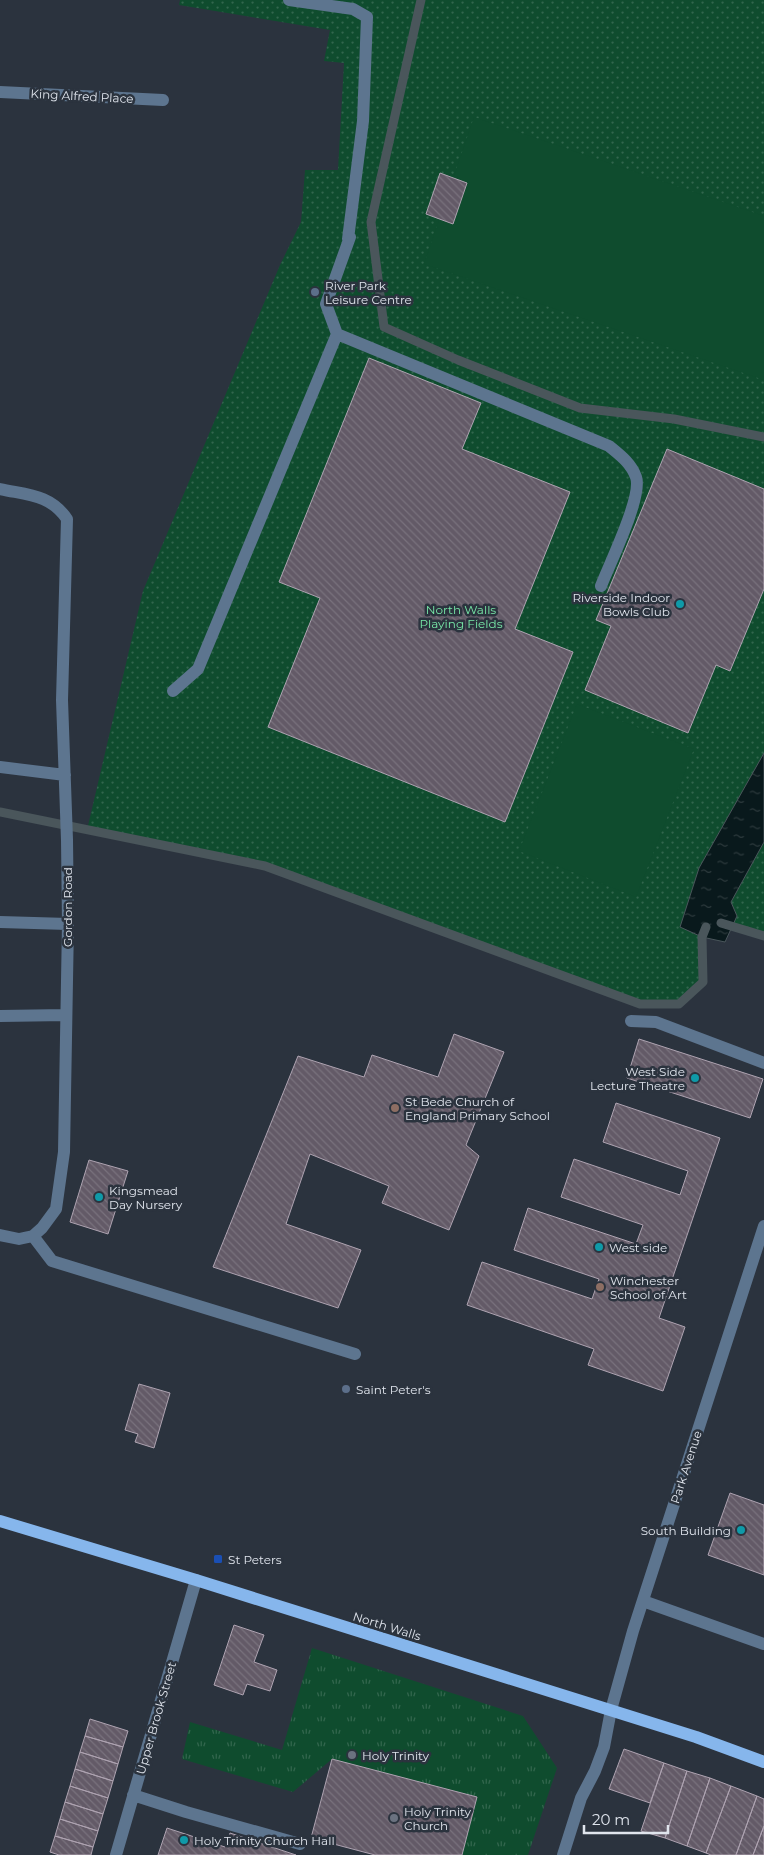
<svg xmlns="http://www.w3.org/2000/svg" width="764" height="1855" viewBox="0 0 764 1855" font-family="Montserrat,sans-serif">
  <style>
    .grass { fill: url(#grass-tufts) }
    .park { fill: url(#park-dots) }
    .pitch { fill: #0f4c2e }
    .water { fill: url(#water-ripples); stroke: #4a565b }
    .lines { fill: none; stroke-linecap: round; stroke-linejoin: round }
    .stream { stroke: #4a565b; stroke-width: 9 }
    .building { fill: url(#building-back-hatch); stroke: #aea3b1 }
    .minor { stroke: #5d758f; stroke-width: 12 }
    .major { stroke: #86b6ec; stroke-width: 12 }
    .service-dot { fill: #5c6f8a; stroke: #2b333e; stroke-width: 2 }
    .culture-dot { fill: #0f9aa8; stroke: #2b333e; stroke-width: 2 }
    .education-dot { fill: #8d6e63; stroke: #2b333e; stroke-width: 2 }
    .transit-dot { fill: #1a4fb4; stroke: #2b333e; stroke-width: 2 }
    .worship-dot { fill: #6b7280; stroke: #2b333e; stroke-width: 2 }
    .labels { text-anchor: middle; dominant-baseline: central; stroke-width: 5; stroke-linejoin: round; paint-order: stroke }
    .street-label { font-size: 12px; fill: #e0e5ed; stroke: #2b333e }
    .poi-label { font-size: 12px; fill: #e0e5ed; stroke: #2b333e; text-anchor: start }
    .park-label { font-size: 12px; fill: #78e9a8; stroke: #2b333e }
  </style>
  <defs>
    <pattern id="grass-tufts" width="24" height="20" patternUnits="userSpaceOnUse" patternTransform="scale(1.25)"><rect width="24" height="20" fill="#0f4c2e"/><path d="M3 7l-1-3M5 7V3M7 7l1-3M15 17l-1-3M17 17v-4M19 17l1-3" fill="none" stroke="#32664d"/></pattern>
    <pattern id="park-dots" width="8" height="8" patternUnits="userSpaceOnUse" patternTransform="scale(1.25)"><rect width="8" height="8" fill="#0f4c2e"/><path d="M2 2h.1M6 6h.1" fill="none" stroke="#32664d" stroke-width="1.8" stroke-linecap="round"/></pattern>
    <pattern id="water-ripples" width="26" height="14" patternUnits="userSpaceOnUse" patternTransform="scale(1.25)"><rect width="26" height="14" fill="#09191c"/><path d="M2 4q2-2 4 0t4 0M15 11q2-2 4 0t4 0" fill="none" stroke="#2d3a3d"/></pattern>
    <pattern id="building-back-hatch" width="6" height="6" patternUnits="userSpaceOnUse" patternTransform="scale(1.25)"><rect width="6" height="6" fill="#635a67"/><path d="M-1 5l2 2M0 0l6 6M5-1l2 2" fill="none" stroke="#79727d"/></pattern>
  </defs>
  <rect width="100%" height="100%" fill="#2b333e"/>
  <path class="grass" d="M312 1648 523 1716 557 1768 528 1855H462L477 1797 332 1759 293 1792 182 1759 190 1722 282 1750Z"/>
  <path class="park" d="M180 0H764V936L709 920 702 937 703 982 679 1004H640L265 866 87 830 143 591 280 265 301 222 305 170H338L344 63 324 61 330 30 179 5Z"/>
  <path class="pitch" d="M474 117 764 216V380L424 264Z
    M577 704 694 749 636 897 519 851Z"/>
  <path class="water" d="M764 753V842L731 902 737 916 725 942 702 937 680 927 699 868Z"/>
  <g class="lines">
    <path class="stream" d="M421 0 371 222 384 327 458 360 580 408 674 419 764 437
      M0 812 265 866 640 1004H679L703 982 702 937 706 927
      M721 923 764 936"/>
  </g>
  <path class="building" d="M440 173 467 183 453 224 426 214Z
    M369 358 481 403 462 449 570 492 515 629 573 652 505 822 268 727 320 598 279 582Z
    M667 449 764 489V589L730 671 716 665 688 733 585 690 611 626 596 620Z
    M454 1034 504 1052 466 1145 479 1156 449 1230 382 1203 389 1186 310 1154 286 1224 361 1250 338 1308 213 1267 298 1056 364 1077 372 1055 438 1077Z
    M639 1039 763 1079 750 1118 627 1078Z
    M616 1103 720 1138 659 1318 685 1327 663 1391 588 1365 594 1349 467 1305 482 1262 592 1299 599 1279 514 1250 528 1208 636 1244 643 1225 561 1197 574 1159 680 1195 688 1171 603 1142Z
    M89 1160 128 1171 108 1234 70 1222Z
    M139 1384 170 1393 154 1448 135 1442 138 1434 125 1430Z
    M730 1493 764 1505V1575L708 1555Z
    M234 1625 264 1635 254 1662 277 1670 270 1691 247 1684 243 1695 214 1685Z
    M90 1719 128 1731 123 1747 85 1736Z
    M85 1736 123 1747 118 1764 80 1752Z
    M624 1749 664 1763 650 1803 609 1789Z
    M80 1752 118 1764 113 1781 75 1769Z
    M332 1759 477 1797 462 1855H375L311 1838Z
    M664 1763 687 1771 665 1838 641 1831Z
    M75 1769 113 1781 108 1798 70 1786Z
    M687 1771 710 1778 687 1846 665 1838Z
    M710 1778 731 1786 706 1853 687 1846Z
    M70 1786 108 1798 103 1814 65 1802Z
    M731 1786 757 1796 736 1855H711L706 1853Z
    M757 1796 764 1799V1826L753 1855H736Z
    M65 1802 103 1814 98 1831 60 1819Z
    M60 1819 98 1831 93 1847 55 1836Z
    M764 1826V1855H753Z
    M167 1828 225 1847 230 1833 296 1855H158Z
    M55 1836 93 1847 91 1855H59L50 1852Z"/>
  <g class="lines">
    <path class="minor" d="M0 92 163 100
      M337 334 609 446C620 455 631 463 636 477 643 496 609 565 601 586
      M0 489C27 495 50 494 67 519L62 700 67 840 68 924 64 1152 56 1209 42 1228 33 1236 19 1239 0 1235
      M173 691 198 669 337 334 326 304 350 237 348 239 363 121 367 17 353 9 289 0
      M0 767 65 775
      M0 922 68 924
      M0 1016 66 1015
      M631 1021 656 1022 764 1063
      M33 1236 52 1261 355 1354
      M643 1601 764 1644
      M133 1795 186 1812 300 1844
      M116 1855 196 1580
      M563 1855 581 1798 595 1771 604 1747 611 1710 633 1631 764 1226"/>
    <path class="major" d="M0 1521 196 1580 696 1737 764 1762"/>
  </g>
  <g class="service-dot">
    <circle cx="315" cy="292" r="5"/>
    <circle cx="346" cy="1389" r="5"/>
  </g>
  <g class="culture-dot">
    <circle cx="680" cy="604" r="5"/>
    <circle cx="695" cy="1078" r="5"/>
    <circle cx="99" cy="1197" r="5"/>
    <circle cx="599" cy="1247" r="5"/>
    <circle cx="741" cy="1530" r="5"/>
    <circle cx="184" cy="1840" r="5"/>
  </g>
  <g class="education-dot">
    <circle cx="395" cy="1108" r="5"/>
    <circle cx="600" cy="1287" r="5"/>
  </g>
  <rect class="transit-dot" x="213" y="1554" width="10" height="10" rx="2.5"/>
  <g class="worship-dot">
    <circle cx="352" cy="1755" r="5"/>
    <circle cx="394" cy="1818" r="5"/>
  </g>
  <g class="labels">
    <g class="street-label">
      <text transform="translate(82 96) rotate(3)">King Alfred Place</text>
      <text transform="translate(67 907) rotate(-90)">Gordon Road</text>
      <text transform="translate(686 1467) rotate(-72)">Park Avenue</text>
      <text transform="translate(387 1626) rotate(17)">North Walls</text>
      <text transform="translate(156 1718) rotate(-74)">Upper Brook Street</text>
    </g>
    <g class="poi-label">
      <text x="325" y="285">River Park<tspan x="325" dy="14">Leisure Centre</tspan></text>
      <text x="670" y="597" text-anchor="end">Riverside Indoor<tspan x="670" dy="14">Bowls Club</tspan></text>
      <text x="685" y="1071" text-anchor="end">West Side<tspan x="685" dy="14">Lecture Theatre</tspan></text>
      <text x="405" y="1101">St Bede Church of<tspan x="405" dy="14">England Primary School</tspan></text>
      <text x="109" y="1190">Kingsmead<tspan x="109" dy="14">Day Nursery</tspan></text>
      <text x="609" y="1247">West side</text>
      <text x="610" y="1280">Winchester<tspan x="610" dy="14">School of Art</tspan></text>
      <text x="356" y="1389">Saint Peter's</text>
      <text x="731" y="1530" text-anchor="end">South Building</text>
      <text x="228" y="1559">St Peters</text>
      <text x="362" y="1755">Holy Trinity</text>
      <text x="404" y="1811">Holy Trinity<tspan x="404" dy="14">Church</tspan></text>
      <text x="194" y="1840">Holy Trinity Church Hall</text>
    </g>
    <g class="park-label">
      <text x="461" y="609">North Walls<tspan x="461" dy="14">Playing Fields</tspan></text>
    </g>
  </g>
  <path d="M584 1825v8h84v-8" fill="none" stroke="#e0e5ed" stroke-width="2.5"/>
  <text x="592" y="1825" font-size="15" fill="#e0e5ed" stroke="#2b333e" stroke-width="4" paint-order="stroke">20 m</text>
</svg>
